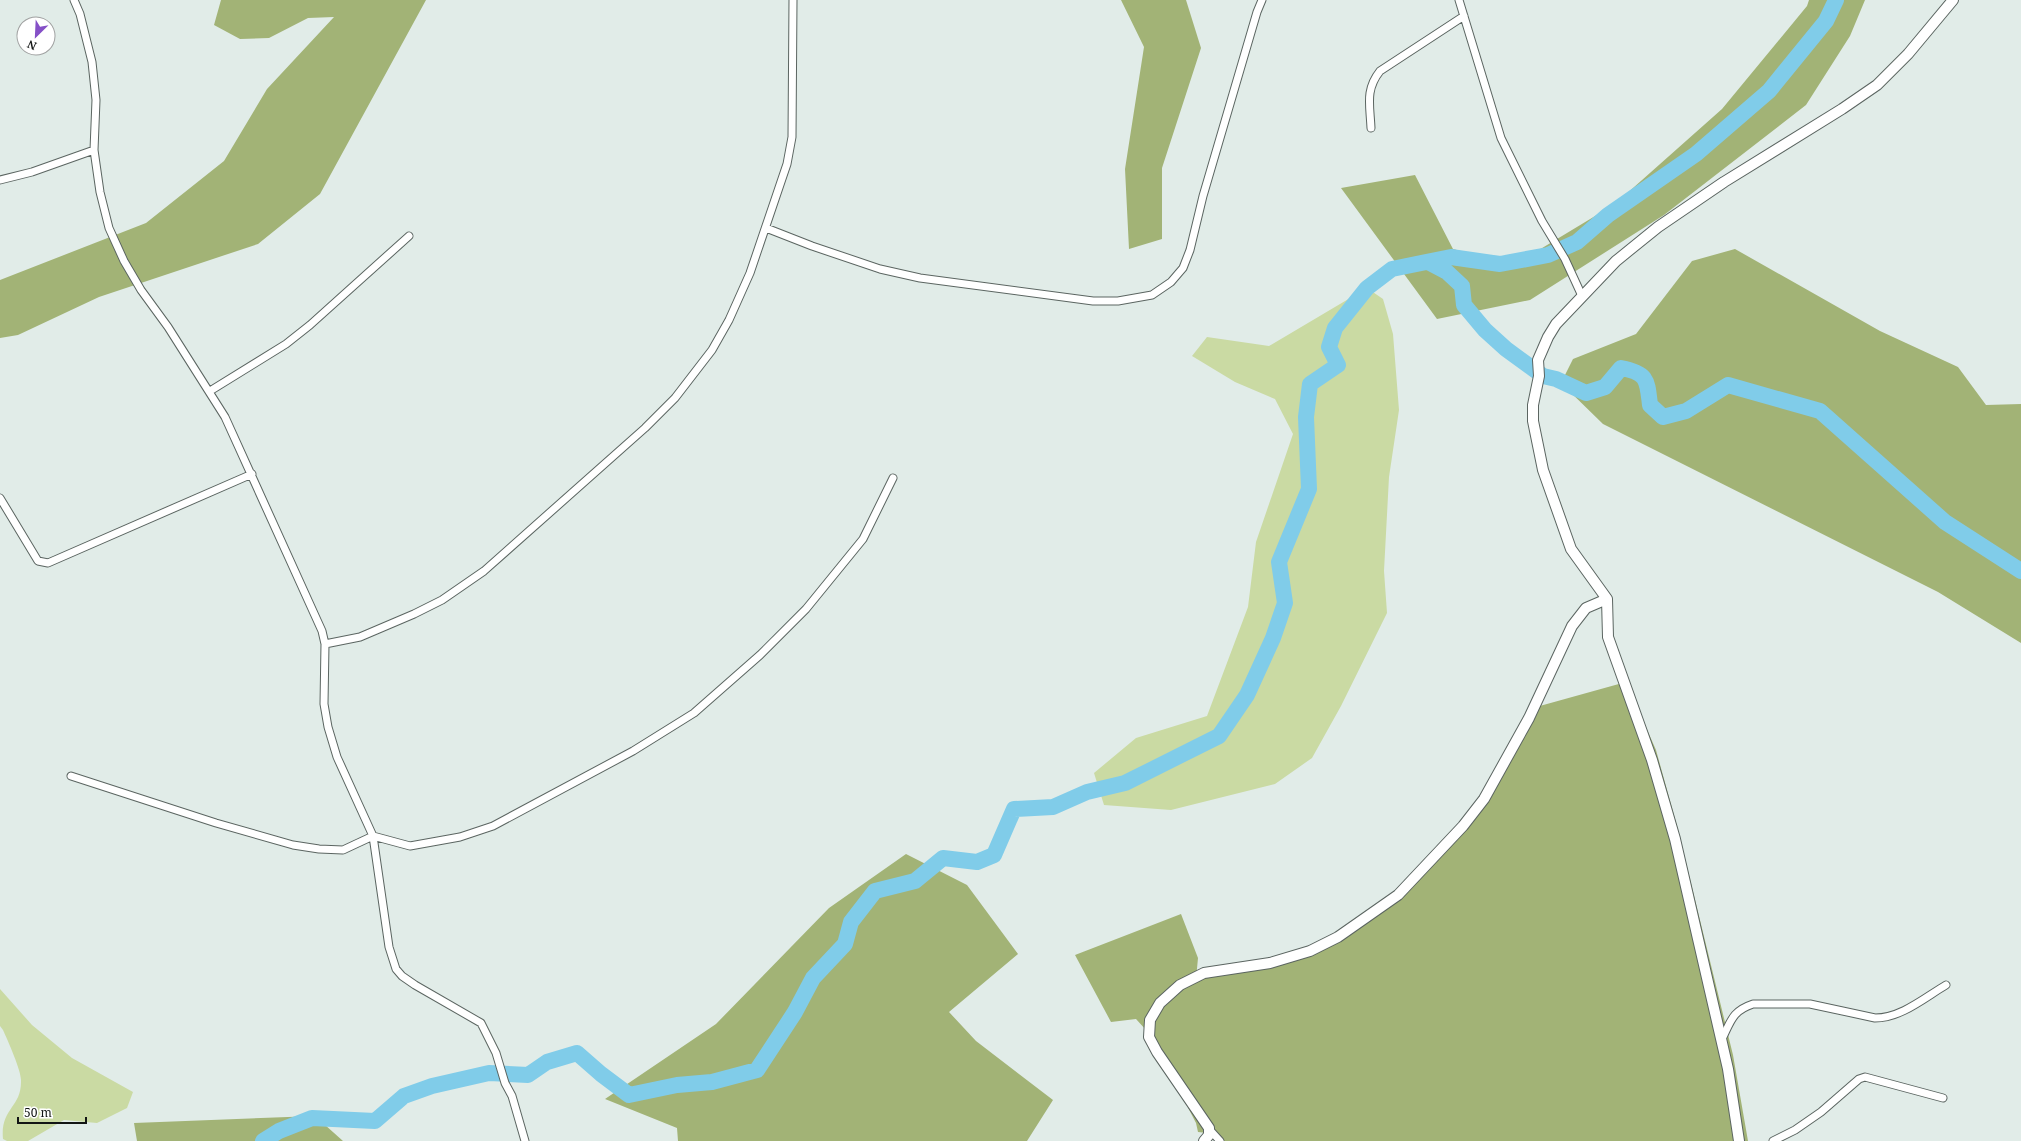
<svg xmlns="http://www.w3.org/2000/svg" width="2021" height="1141" viewBox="0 0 2021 1141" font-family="'Noto Serif',serif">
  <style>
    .green { fill: #cadaa3 }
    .forest { fill: #a2b376 }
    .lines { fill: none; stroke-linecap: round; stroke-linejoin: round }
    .river { stroke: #80cce9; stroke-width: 16 }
    .street-casing { stroke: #5b6561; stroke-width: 9 }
    .secondary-casing { stroke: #5b6561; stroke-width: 12 }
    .street { stroke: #fff; stroke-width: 7 }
    .secondary { stroke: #fff; stroke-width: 10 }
  </style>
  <rect width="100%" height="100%" fill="#e1ece8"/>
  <path class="green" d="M1367 288 1383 299 1393 334 1399 410 1389 477 1384 571 1387 613 1341 706 1312 758 1275 784 1171 810 1104 805 1094 773 1136 738 1207 716 1248 607 1256 542 1293 434 1275 399 1235 382 1192 356 1207 337 1269 346Z
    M0 989 32 1025 72 1058 133 1092 127 1108 97 1123 64 1120 28 1141H7L3 1139C0 1108 22 1108 21 1080 21 1070 8 1041 3 1030L0 1026Z"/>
  <path class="forest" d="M221 0H426L320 194 258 244 99 297 18 335 0 338V280L146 223 224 161 267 89 334 17 308 18 269 38 240 39 214 25Z
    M1121 0H1186L1201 48 1162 168V239L1129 249 1125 169 1144 47Z
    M1809 0H1865L1850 36 1806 105 1664 215 1530 300 1437 319 1341 188 1415 175 1453 249 1514 265 1615 204 1722 109 1807 6Z
    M1735 249 1880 331 1958 367 1986 405 2021 404V643L1938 592 1603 424 1561 383 1573 359 1636 334 1692 261Z
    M1626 682 1656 750 1677 826 1733 1055 1748 1141H1215L1207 1133 1198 1132 1196 1123 1181 1094 1149 1047 1146 1030 1136 1019 1111 1022 1075 955 1181 914 1198 958 1196 979 1227 975 1294 960 1389 902 1476 806 1529 709Z
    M906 854 967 885 1018 954 949 1012 976 1041 1053 1100 1027 1141H678L677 1128 605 1099 716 1024 829 908Z
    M315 1116 343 1141H137L134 1123Z"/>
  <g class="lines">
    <path class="river" d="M1428 262 1447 272 1462 286 1464 305 1485 330 1506 349 1543 376 1556 379 1586 393 1605 387 1621 368C1648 373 1647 380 1650 405L1663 417 1686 411 1728 385 1820 411 1945 522 2021 571
      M263 1141 279 1131 312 1118 375 1121 404 1096 432 1086 489 1073 528 1075 547 1062 577 1053 601 1074 629 1095 677 1085 712 1082 757 1070 795 1012 813 978 845 944 851 922 875 891 915 881 943 858 977 862 994 855 1014 809 1053 807 1087 792 1125 783 1219 736 1247 695 1273 638 1285 603 1279 562 1309 489 1306 417 1310 384 1338 365 1329 347 1335 328 1367 288 1392 269 1451 257 1500 264 1548 255 1577 242 1608 215 1696 154 1769 91 1826 21 1836 0"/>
    <defs>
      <path id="street" d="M74 0 80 14 92 62 96 100 94 150 100 192 109 228 124 261 141 290 168 327 225 417 322 631 325 644 324 704 328 727 337 757 373 836 389 947 396 969 402 976 415 985 481 1023 496 1053 505 1083 512 1096 525 1141
        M1459 0 1501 138 1542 221 1565 259 1582 296
        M1371 128C1370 105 1365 90 1380 71L1464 16
        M0 180 32 172 94 150
        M766 228 812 246 880 269 920 278 1093 301H1118L1152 295 1171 282 1183 268 1190 250 1203 196 1257 12 1262 0
        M210 391 286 344 310 325 409 236
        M0 498 38 561 48 563 252 474
        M325 644 360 637 414 614 442 600 484 571 645 428 675 398 712 350 729 320 750 273 787 164 792 137 793 0
        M71 776 216 823 293 845 319 849 343 850 373 836 410 846 460 837 493 826 633 751 694 713 760 655 806 609 863 539 893 478
        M1722 1039C1731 1021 1732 1011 1753 1004H1810L1875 1018C1901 1018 1924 998 1946 985
        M1210 1130 1220 1141
        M1773 1141 1795 1130 1821 1112 1859 1079 1865 1077 1943 1098"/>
      <path id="secondary" d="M1204 1141 1209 1135V1128L1157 1052 1149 1037 1150 1020 1160 1003 1180 985 1204 973 1270 963 1310 951 1338 937 1398 895 1463 826 1484 799 1529 718 1572 626 1586 608 1607 599
        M1739 1141 1728 1069 1675 839 1652 760 1608 637 1607 599 1571 549 1543 470 1533 421V405L1539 376 1538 360 1548 337 1556 324 1616 261 1658 227 1724 182 1842 109 1877 85 1908 54 1953 0"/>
    </defs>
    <use href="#street" class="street-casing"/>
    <use href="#secondary" class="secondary-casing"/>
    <use href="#street" class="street"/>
    <use href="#secondary" class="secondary"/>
  </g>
  <g transform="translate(36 36) rotate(204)"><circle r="19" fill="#ffffff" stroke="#a0a1a1"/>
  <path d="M0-3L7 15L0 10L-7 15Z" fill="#8550c7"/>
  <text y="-6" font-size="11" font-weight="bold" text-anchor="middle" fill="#121514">N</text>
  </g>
  <path d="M18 1117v6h68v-6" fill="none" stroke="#121514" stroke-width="2"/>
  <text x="24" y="1117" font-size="12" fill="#121514" stroke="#ffffff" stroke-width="3" paint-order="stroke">50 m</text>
</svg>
